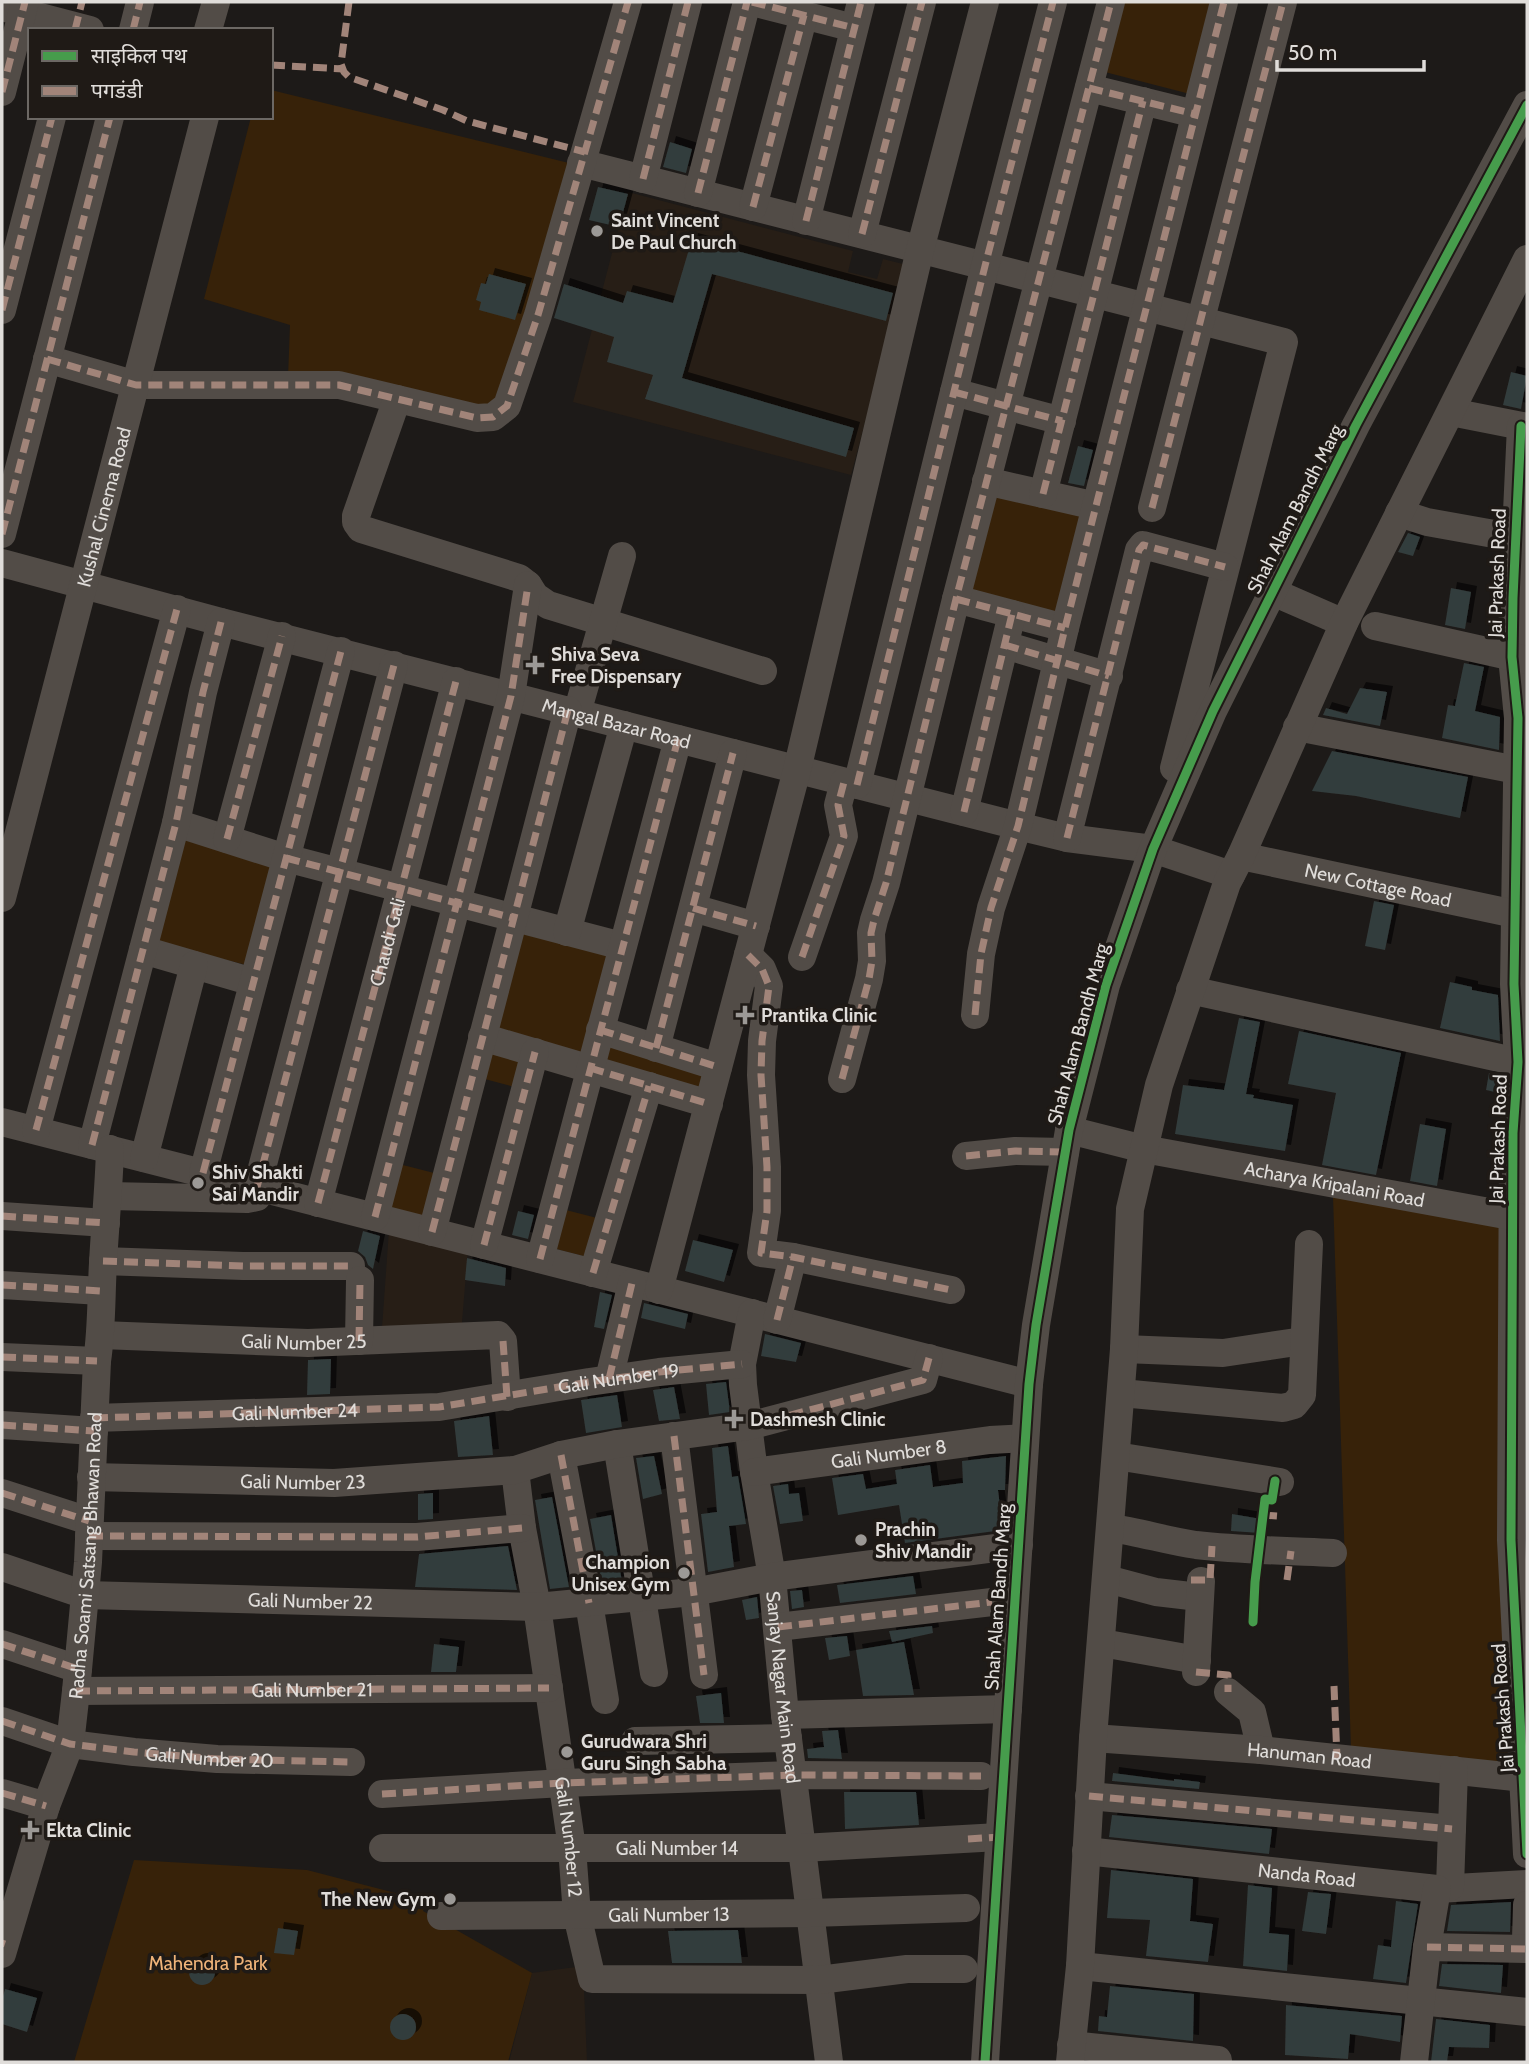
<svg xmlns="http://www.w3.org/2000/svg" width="1529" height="2064" viewBox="0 0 1529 2064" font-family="Cabin,'Noto Sans Devanagari',sans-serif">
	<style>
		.built { fill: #271e16 }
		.green { fill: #372209 }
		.building { fill: #333c3c; filter: url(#shadow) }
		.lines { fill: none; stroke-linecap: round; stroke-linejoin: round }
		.minor { stroke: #524c47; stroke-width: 28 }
		.quiet { stroke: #a18479; stroke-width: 7; stroke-dasharray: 14 7; stroke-linecap: butt }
		.cycleway-casing { stroke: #1f1a16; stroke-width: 13 }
		.cycleway { stroke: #469c4c; stroke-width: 9 }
		.poi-dot { fill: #9c9996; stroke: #1f1a16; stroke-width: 2.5 }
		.labels { text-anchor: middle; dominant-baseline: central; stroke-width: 7; stroke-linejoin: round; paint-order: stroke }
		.poi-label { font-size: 19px; font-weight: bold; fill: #e0ddda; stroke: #1f1a16; text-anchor: start }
		.street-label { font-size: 19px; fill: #e0ddda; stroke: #1f1a16 }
		.park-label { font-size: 19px; fill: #efb379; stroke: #1f1a16 }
	</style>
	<defs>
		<filter id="shadow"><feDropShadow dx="6" dy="-6" stdDeviation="0" flood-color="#0009"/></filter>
	</defs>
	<rect width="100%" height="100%" fill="#1d1a18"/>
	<path class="built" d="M628 192 853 251 848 272 877 279 883 259 907 265 851 475 573 402Z
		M389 1230 468 1250 461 1334 382 1328Z
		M583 1966 587 2062H509L532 1973Z"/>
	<path class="green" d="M1119 2H1214L1190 94 1101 71Z
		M271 90 577 165 492 417 288 378 290 325 204 299 251 117H271Z
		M997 488 1087 510 1060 613 970 590Z
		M184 840 273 863 247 965 157 943Z
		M520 931 610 954 583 1057 494 1034Z
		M605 1038 704 1070 698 1094 598 1064Z
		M490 1047 527 1057 518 1088 481 1078Z
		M395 1163 442 1175 429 1224 382 1212Z
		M1333 1196 1502 1227 1513 1763 1351 1749Z
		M562 1209 601 1219 591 1258 552 1248Z
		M134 1860 307 1870 426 1901 423 1911 532 1973 508 2062H74Z"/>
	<path class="building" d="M670 142 692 149 686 173 663 167Z
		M598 187 628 194 619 227 589 220Z
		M692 239 893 293 886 321 712 274 682 378 854 428 846 457 645 399 653 375 607 362 614 337 554 318 564 284 623 303 627 291 673 303Z
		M489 274 526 284 515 320 479 310 481 302 476 300 481 283 486 284Z
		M1511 372 1527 376 1521 409 1503 405Z
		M1078 446 1093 450 1084 486 1068 483Z
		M1408 533 1420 537 1413 556 1398 552Z
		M1451 588 1471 592 1465 629 1445 625Z
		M1464 663 1484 667 1475 711 1500 717 1499 750 1442 738 1448 705 1455 706Z
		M1360 688 1387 692 1380 726 1323 715 1326 708 1347 714Z
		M1332 751 1468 777 1460 818 1356 796 1312 791Z
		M1374 901 1394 905 1385 950 1365 946Z
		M1450 982 1472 987V990L1498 995 1500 1041 1440 1028Z
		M1239 1018 1260 1022 1246 1094 1254 1095 1253 1098 1293 1105 1285 1151 1175 1134 1183 1085 1224 1090Z
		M1299 1031 1401 1053 1376 1175 1322 1165 1336 1093 1288 1084Z
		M1489 1073 1500 1075 1499 1093 1486 1090Z
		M1420 1124 1446 1129 1437 1186 1410 1181Z
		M518 1211 534 1215 528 1239 512 1235Z
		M363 1231 380 1236 373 1269 368 1265 365 1257 358 1251Z
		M693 1240 733 1250 724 1282 685 1271Z
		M467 1258 506 1268 505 1286 465 1280Z
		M600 1292 612 1295 604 1329 594 1327Z
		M644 1303 688 1314 685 1329 641 1318Z
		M765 1334 801 1343 796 1362 761 1356Z
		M331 1359 330 1394 307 1395 308 1360Z
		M726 1382 730 1412 709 1415 706 1384Z
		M674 1387 680 1419 659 1421 653 1390Z
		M617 1395 622 1427 586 1433 581 1400Z
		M489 1416 493 1455 458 1457 454 1421Z
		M728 1446 732 1477 738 1476 746 1524 729 1526 734 1567 708 1572 701 1514 717 1512 712 1448Z
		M654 1456 662 1494 643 1499 636 1458Z
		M1006 1456 1005 1490H998L1003 1530 905 1543 899 1505 838 1515 832 1478 863 1474 866 1489 897 1484 895 1470 930 1465 933 1487 963 1483 962 1461Z
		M788 1484 789 1494 799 1493 803 1521 780 1524 773 1486Z
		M433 1493V1519L418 1520V1494Z
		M552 1497 569 1587 550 1589 535 1500Z
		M1232 1514 1261 1519 1260 1533 1231 1531Z
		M611 1515 622 1582 602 1584 590 1519Z
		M508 1546 517 1590 415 1587 419 1554Z
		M913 1576 916 1594 840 1603 837 1585Z
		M802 1590 804 1607 792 1609 790 1591Z
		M757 1597 759 1618 746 1620 742 1600Z
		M932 1626 933 1633 892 1642 889 1631Z
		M847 1636 850 1656 829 1660 825 1638Z
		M904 1642 914 1695 863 1696 856 1650Z
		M434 1644 459 1647 456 1672H431Z
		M721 1693 724 1723H700L696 1696Z
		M838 1730 842 1759 808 1758 807 1749 824 1747 822 1731Z
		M1113 1773 1174 1781V1779L1200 1782 1199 1789 1112 1781Z
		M844 1792H916L919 1825 845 1829Z
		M1112 1815 1272 1829 1269 1854 1109 1837Z
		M1111 1870 1193 1879 1190 1921 1213 1924 1208 1962 1146 1956 1150 1920 1107 1918Z
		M1248 1885 1272 1888 1269 1933 1289 1935 1287 1971 1243 1966Z
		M1308 1892 1331 1894 1326 1934 1302 1931Z
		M1396 1901 1418 1904 1406 1983 1373 1979 1378 1945 1391 1947Z
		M1511 1902 1510 1932 1447 1931 1451 1905Z
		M278 1928 298 1931 294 1955 274 1953Z
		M738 1930 742 1963H672L668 1931Z
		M189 1972a13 13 0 1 1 26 0a13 13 0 1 1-26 0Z
		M1442 1964 1503 1965 1501 1993 1439 1986Z
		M1110 1986 1194 1994 1193 2041 1098 2031 1099 2016 1107 2017Z
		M5 1989 37 1998 27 2032 2 2024V2000Z
		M1286 2005 1402 2016 1400 2042 1350 2034 1348 2059 1285 2055Z
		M390 2027a13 13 0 1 1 26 0a13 13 0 1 1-26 0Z
		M1436 2019 1490 2025 1489 2048 1449 2047 1447 2062H1431Z"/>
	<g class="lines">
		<g class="minor">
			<path d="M752 2 854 28"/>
			<path d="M2 7 90 30"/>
			<path d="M133 30 140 2"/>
			<path d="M208 30 216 2"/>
			<path d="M1089 88 1195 114"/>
			<path d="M2 92 25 2"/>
			<path d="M581 163 1284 342 1174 768"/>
			<path d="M643 179 688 2"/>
			<path d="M698 193 747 2"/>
			<path d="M753 207 804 15"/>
			<path d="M806 221 861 2"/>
			<path d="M862 234 922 2"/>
			<path d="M2 310 52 117"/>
			<path d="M47 359 136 385H339L477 418 493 417 507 406 538 315 628 2"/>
			<path d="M954 392 1062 421"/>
			<path d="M397 399 356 516V522L361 529 519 578 528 585 535 596 548 605 763 671"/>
			<path d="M1451 412 1527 427"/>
			<path d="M1521 426 1513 598 1512 657 1518 718 1514 984 1518 1062 1513 1133 1511 1540 1527 1854"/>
			<path d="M986 481 1096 506"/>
			<path d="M1043 494 1143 101"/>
			<path d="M1152 508 1283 2"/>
			<path d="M1399 513 1427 522 1527 540"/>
			<path d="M2 534 110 117"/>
			<path id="s1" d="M2 563 221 622 1018 826 1067 838 1153 849 1231 875"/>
			<path d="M1273 592 1344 623"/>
			<path d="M956 599 1065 628"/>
			<path d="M1375 626 1527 660"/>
			<path d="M1005 645 1109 676"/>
			<path d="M577 713 622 556"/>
			<path d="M1297 727 1527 772"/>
			<path d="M857 785 985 266 1053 2"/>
			<path d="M964 812 1012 614"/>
			<path d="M176 823 286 858 622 946"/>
			<path d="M1067 838 1139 550 1143 545 1225 567"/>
			<path d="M227 839 282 636"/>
			<path id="s2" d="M1241 856 1515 914"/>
			<path id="s3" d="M2 898 205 117"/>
			<path d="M693 908 756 926"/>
			<path d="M567 932 624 725"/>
			<path d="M143 950 253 982"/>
			<path d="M748 955 762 969 769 986 762 1041 761 1075 767 1167V1211L761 1253 793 1257 951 1290"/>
			<path d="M802 957 844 836 838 805 844 782"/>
			<path d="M1190 990 1518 1062"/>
			<path d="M975 1015 981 954 991 908 1018 826 1065 628 1224 2"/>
			<path d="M600 1030 718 1067"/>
			<path d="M482 1037 709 1104"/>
			<path d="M656 1048 733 753"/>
			<path d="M842 1079 869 979 872 961 871 933 874 920 886 883 956 599 1111 2"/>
			<path d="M2 1122 1029 1384"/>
			<path d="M36 1130 177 609"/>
			<path id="s4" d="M1069 1130 1144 1149 1527 1219"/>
			<path d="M92 1145 176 823 203 692 221 622"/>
			<path d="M966 1156 1015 1151 1065 1152"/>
			<path d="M144 1158 194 965"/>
			<path d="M203 1173 341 651"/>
			<path d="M257 1187 394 665"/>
			<path d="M109 1196 247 1199 257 1197"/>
			<path d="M318 1203 456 681"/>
			<path d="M2 1216 106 1223"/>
			<path d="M375 1217 511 696 528 585"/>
			<path d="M432 1232 568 710"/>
			<path d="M484 1245 535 1052"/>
			<path d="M540 1259 678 739"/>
			<path d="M103 1261 243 1266H351"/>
			<path d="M593 1273 649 1086"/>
			<path d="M2 1285 101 1291"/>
			<path d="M659 1290 797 770 920 250 985 2"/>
			<path id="s5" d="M752 1313 742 1364 743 1385 754 1472 772 1577 785 1715 829 2062"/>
			<path d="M777 1320 793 1257"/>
			<path id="s6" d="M101 1335 308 1343 498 1335 503 1341 507 1397"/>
			<path d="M359 1341 360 1280"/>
			<path d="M1124 1349 1223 1353 1303 1341"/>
			<path d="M2 1357 97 1361"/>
			<path d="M609 1379 632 1283"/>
			<path d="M1121 1393 1283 1408 1294 1405 1302 1395 1309 1244"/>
			<path id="s7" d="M94 1418 439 1407 589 1382 659 1372 742 1364"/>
			<path d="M2 1425 94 1431"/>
			<path d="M674 1436 704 1675"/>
			<path d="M617 1444 654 1673"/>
			<path d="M561 1455 589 1603 605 1700"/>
			<path d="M1116 1456 1280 1482"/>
			<path id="s8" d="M515 1470 522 1528 537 1607 572 1848 577 1915 592 1979 819 1980 907 1969H964"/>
			<path id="s9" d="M754 1472 990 1440 1025 1438"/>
			<path id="s10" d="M91 1477 334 1483 515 1470 561 1455 617 1444 749 1426 923 1380 929 1358"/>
			<path d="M2 1493 89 1521"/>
			<path d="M1110 1528C1140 1532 1167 1541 1196 1545 1241 1550 1288 1551 1333 1553"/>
			<path d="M89 1536 417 1537 522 1528"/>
			<path id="s11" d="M2 1567 85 1595 537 1607 693 1592 772 1577 1019 1545"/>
			<path d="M1107 1579 1156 1592 1199 1597"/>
			<path d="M778 1627 992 1602"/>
			<path d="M1102 1643 1197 1660"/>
			<path d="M2 1644 78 1669"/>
			<path d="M1196 1672 1201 1581"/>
			<path id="s12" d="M76 1691 549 1688"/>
			<path d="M1228 1692 1252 1712 1261 1750"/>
			<path d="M785 1715 1008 1709"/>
			<path id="s13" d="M2 1721 70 1744 134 1752 217 1759 351 1762"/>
			<path id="s14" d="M1093 1738 1261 1750 1524 1778"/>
			<path d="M635 1741 788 1738"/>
			<path d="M2 1793 46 1806"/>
			<path d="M382 1794 563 1783 793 1775 981 1776"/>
			<path d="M1089 1796 1452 1829"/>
			<path id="s15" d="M383 1848H802L999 1837"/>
			<path id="s16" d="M1086 1851 1437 1889 1527 1884"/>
			<path d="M1450 1887 1454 1770"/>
			<path d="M1527 1905 1526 1939 1527 1948"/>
			<path id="s17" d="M441 1916 811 1913 966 1908"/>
			<path d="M1427 1947 1527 1949"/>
			<path id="s18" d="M2 1954 46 1806 70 1744 76 1691 88 1562 97 1361C102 1329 101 1296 103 1263 105 1225 109 1187 110 1149"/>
			<path d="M1080 1966 1527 2012"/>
			<path d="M1071 2045 1218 2060"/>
			<path d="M985 2062 1029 1384 1036 1325 1069 1130 1106 985 1153 849 1213 711 1356 425 1527 105"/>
			<path d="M1070 2062 1080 1966 1093 1738 1124 1349 1130 1209 1159 1085 1227 883 1241 856 1344 623 1527 259"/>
			<path d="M1414 2062 1427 1947 1437 1889"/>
		</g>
		<g class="quiet">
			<path d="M349 2 341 64 344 72 349 77 443 110 467 121 585 152"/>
			<path d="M752 2 854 28"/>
			<path d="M75 30 82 2"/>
			<path d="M133 30 140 2"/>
			<path d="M271 65 343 69"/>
			<path d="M1089 88 1195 114"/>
			<path d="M2 92 25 2"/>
			<path d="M643 179 688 2"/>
			<path d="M698 193 747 2"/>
			<path d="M753 207 804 15"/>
			<path d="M806 221 861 2"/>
			<path d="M862 234 922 2"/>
			<path d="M2 310 52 117"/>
			<path d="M47 359 136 385H339L477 418 493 417 507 406 538 315 628 2"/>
			<path d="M954 392 1062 421"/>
			<path d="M1043 494 1143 101"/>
			<path d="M1152 508 1283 2"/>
			<path d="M2 534 110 117"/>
			<path d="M956 599 1065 628"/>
			<path d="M1005 645 1109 676"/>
			<path d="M857 785 985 266 1053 2"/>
			<path d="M964 812 1012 614"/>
			<path d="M1067 838 1139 550 1143 545 1225 567"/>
			<path d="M227 839 282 636"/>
			<path d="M286 858 513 918"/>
			<path d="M693 908 756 926"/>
			<path d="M748 955 762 969 769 986 762 1041 761 1075 767 1167V1211L761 1253 793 1257 951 1290"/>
			<path d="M802 957 844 836 838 805 844 782"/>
			<path d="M975 1015 981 954 991 908 1018 826 1065 628 1224 2"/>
			<path d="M600 1030 718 1067"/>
			<path d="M656 1048 733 753"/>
			<path d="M590 1068 709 1104"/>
			<path d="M842 1079 869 979 872 961 871 933 874 920 886 883 956 599 1111 2"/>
			<path d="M36 1130 177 609"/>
			<path d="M92 1145 176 823 203 692 221 622"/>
			<path d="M966 1156 1015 1151 1065 1152"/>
			<path d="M203 1173 341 651"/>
			<path d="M257 1187 394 665"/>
			<path id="s19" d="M318 1203 456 681"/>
			<path d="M2 1216 106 1223"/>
			<path d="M375 1217 511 696 528 585"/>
			<path d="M432 1232 568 710"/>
			<path d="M484 1245 535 1052"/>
			<path d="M540 1259 678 739"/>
			<path d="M103 1261 243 1266H351"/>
			<path d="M593 1273 649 1086"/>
			<path d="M2 1285 101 1291"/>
			<path d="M777 1320 793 1257"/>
			<path d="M359 1341 360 1280"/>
			<path d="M503 1341 507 1397"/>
			<path d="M2 1357 97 1361"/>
			<path d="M609 1379 632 1283"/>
			<path d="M94 1418 439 1407 589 1382 659 1372 742 1364"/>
			<path d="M2 1425 94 1431"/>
			<path d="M749 1426 923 1380 929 1358"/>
			<path d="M674 1436 704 1675"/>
			<path d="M561 1455 589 1603"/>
			<path d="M2 1493 89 1521"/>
			<path d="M1263 1515 1277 1516"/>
			<path d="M89 1536 417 1537 522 1528"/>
			<path d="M1191 1580H1210L1212 1546"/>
			<path d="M1287 1580 1291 1551"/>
			<path d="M778 1627 992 1602"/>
			<path d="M2 1644 78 1669"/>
			<path d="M1196 1672 1228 1675V1692"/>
			<path d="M1334 1686 1337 1758"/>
			<path d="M76 1691 549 1688"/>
			<path d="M2 1721 70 1744 134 1752 217 1759 351 1762"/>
			<path d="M2 1793 46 1806"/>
			<path d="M382 1794 563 1783 793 1775 981 1776"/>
			<path d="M1089 1796 1452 1829"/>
			<path d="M968 1839 999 1837"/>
			<path d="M1526 1939H1527"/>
			<path d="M2 1943 5 1944"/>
			<path d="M1427 1947 1527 1949"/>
		</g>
		<g class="cycleway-casing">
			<path id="cycleway" d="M1521 426 1513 598 1512 657 1518 718 1514 984 1518 1062 1513 1133 1511 1540 1527 1854
				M1253 1622 1255 1582 1265 1499 1272 1500 1275 1481
				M985 2062 1029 1384 1036 1325 1069 1130 1106 985 1153 849 1213 711 1356 425 1527 105"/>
		</g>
		<use href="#cycleway" class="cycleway"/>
	</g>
	<g class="poi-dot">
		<circle cx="597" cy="231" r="7"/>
		<path d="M531.5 654.5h7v7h7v7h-7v7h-7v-7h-7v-7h7z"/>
		<path d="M741.5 1004.5h7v7h7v7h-7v7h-7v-7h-7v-7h7z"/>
		<circle cx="198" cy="1183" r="7"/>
		<path d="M730.5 1408.5h7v7h7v7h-7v7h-7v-7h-7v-7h7z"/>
		<circle cx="861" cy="1540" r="7"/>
		<circle cx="684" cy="1573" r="7"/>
		<circle cx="567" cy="1752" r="7"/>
		<path d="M26.5 1819.5h7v7h7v7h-7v7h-7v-7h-7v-7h7z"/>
		<circle cx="450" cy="1899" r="7"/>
	</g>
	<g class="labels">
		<g class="poi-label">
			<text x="611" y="220">Saint Vincent<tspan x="611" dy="22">De Paul Church</tspan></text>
			<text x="551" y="654">Shiva Seva<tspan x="551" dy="22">Free Dispensary</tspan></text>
			<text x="761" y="1015">Prantika Clinic</text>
			<text x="212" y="1172">Shiv Shakti<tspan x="212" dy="22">Sai Mandir</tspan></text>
			<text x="750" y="1419">Dashmesh Clinic</text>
			<text x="875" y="1529">Prachin<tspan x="875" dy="22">Shiv Mandir</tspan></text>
			<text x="670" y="1562" text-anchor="end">Champion<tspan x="670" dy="22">Unisex Gym</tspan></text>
			<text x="581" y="1741">Gurudwara Shri<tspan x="581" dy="22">Guru Singh Sabha</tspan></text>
			<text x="46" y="1830">Ekta Clinic</text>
			<text x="436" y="1899" text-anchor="end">The New Gym</text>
		</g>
		<g class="street-label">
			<text stroke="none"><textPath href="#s3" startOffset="404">Kushal Cinema Road</textPath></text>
			<text transform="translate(1295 509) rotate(-63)">Shah Alam Bandh Marg</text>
			<text transform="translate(1497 573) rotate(-88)">Jai Prakash Road</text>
			<text stroke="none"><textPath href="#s1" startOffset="635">Mangal Bazar Road</textPath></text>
			<text stroke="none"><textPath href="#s2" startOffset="140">New Cottage Road</textPath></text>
			<text stroke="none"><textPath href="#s19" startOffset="270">Chaudi Gali</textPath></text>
			<text transform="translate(1078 1034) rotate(-75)">Shah Alam Bandh Marg</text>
			<text transform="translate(1498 1139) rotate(-88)">Jai Prakash Road</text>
			<text stroke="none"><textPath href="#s4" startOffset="271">Acharya Kripalani Road</textPath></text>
			<text stroke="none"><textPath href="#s6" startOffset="203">Gali Number 25</textPath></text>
			<text stroke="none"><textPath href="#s7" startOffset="527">Gali Number 19</textPath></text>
			<text stroke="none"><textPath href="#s7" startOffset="201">Gali Number 24</textPath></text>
			<text stroke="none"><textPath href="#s9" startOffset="136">Gali Number 8</textPath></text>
			<text stroke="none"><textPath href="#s10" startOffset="212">Gali Number 23</textPath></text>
			<text stroke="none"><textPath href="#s18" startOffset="410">Radha Soami Satsang Bhawan Road</textPath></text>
			<text transform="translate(998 1597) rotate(-86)">Shah Alam Bandh Marg</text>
			<text stroke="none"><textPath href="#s11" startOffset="313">Gali Number 22</textPath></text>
			<text stroke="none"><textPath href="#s5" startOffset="378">Sanjay Nagar Main Road</textPath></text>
			<text stroke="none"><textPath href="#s12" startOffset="236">Gali Number 21</textPath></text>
			<text transform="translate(1503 1708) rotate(-94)">Jai Prakash Road</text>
			<text stroke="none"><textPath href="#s13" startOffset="212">Gali Number 20</textPath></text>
			<text stroke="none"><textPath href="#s14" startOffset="217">Hanuman Road</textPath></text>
			<text stroke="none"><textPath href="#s8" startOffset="371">Gali Number 12</textPath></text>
			<text stroke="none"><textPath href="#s15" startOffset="294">Gali Number 14</textPath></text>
			<text stroke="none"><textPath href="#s16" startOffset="222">Nanda Road</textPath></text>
			<text stroke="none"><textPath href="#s17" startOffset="228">Gali Number 13</textPath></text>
		</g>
		<g class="park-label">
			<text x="208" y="1963">Mahendra Park</text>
		</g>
	</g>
	<rect width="1529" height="2064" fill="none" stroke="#e0ddda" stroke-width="7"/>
	<rect x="28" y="28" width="245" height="91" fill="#1f1a16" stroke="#6c6864" stroke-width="2"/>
	<rect x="42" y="51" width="35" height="10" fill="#469c4c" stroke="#6c6864" stroke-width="2"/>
	<text x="91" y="63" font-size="21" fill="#e0ddda">साइकिल पथ</text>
	<rect x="42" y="86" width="35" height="10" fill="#a18479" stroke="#6c6864" stroke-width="2"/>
	<text x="91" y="98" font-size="21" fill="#e0ddda">पगडंडी</text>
	<path d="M1277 60v10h147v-10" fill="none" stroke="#e0ddda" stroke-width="3.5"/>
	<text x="1288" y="60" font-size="21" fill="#e0ddda" stroke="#1f1a16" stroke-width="5" paint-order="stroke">50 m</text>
</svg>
